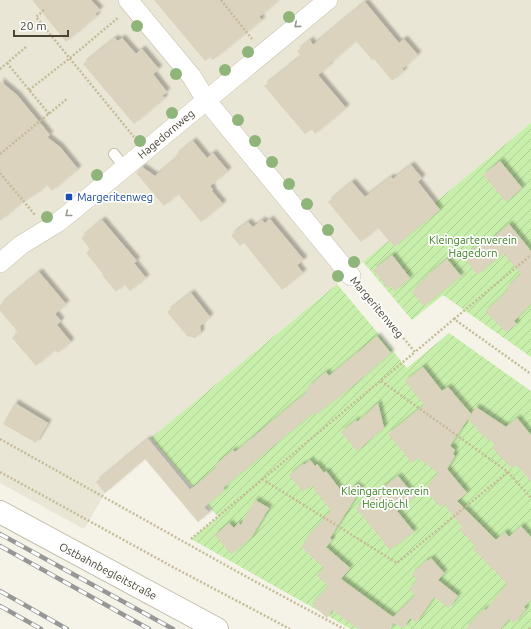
<svg xmlns="http://www.w3.org/2000/svg" width="531" height="629" viewBox="0 0 531 629" font-family="Ubuntu,sans-serif">
	<style>
		.residential { fill: #eae6d5 }
		.garden { fill: url(#garden-furrows) }
		.building { fill: #dbd3be; filter: url(#shadow) }
		.lines { fill: none; stroke-linecap: round; stroke-linejoin: round }
		.service-casing { stroke: #c5bfab; stroke-width: 12 }
		.minor-casing { stroke: #c5bfab; stroke-width: 20 }
		.tertiary-casing { stroke: #c5bfab; stroke-width: 24 }
		.path { stroke: #c5bb98; stroke-width: 2.5; stroke-dasharray: 2 2; stroke-linecap: butt }
		.service { stroke: #fff; stroke-width: 10 }
		.minor { stroke: #fff; stroke-width: 19 }
		.tertiary { stroke: #fff; stroke-width: 22 }
		.rail-casing { stroke: #979797; stroke-width: 4.5 }
		.rail { stroke: #fff; stroke-width: 3; stroke-dasharray: 9; stroke-linecap: butt }
		.tree { fill: #8fb57a }
		.oneway { stroke: #9b9890 }
		.transit-dot { fill: #1a4fb4; stroke: #fff; stroke-width: 1.5 }
		.labels { text-anchor: middle; dominant-baseline: central; stroke-width: 3.5; stroke-linejoin: round; paint-order: stroke }
		.street-label { font-size: 11px; fill: #494435; stroke: #fff }
		.transit-label { font-size: 11px; fill: #164399; stroke: #fff; text-anchor: start }
		.park-label { font-size: 11px; fill: #3b8221; stroke: #fff }
	</style>
	<defs>
		<pattern id="garden-furrows" width="10" height="10" patternUnits="userSpaceOnUse"><rect width="10" height="10" fill="#c8eeab"/><path d="M-1 1l2-2M0 10L10 0M9 11l2-2" fill="none" stroke="#adcd94"/></pattern>
		<filter id="shadow"><feDropShadow dx="3.5" dy="-3.5" stdDeviation="1" flood-color="#0004"/></filter>
	</defs>
	<rect width="100%" height="100%" fill="#f5f3e7"/>
	<path class="residential" d="M0 0H531V123L151 438 139 447 105 493 84 529 0 483Z"/>
	<path class="garden" d="M531 123V357L443 295 412 320 363 262Z
		M337 284 407 368 449 333 531 391V629H351L191 539 218 517 151 438Z"/>
	<path class="building" d="M32 0H91L100 10 95 14 97 16 66 42Z
		M154 0H279L259 17 262 20 213 60 210 57 205 61Z
		M365 2 399 43 404 39 418 55 402 69 404 71 392 81 374 59 372 60 356 41 329 64 330 65 318 75 346 108 315 134 312 129 305 134 264 86 301 56 297 51 310 40 313 45Z
		M115 38 118 41 122 38 136 54 142 49 159 69 153 74 167 92 162 96 165 98 134 124 83 64Z
		M0 81 17 95 50 135 47 137 60 147 78 169 52 191 47 185 34 196 33 195 26 201 25 200 0 221Z
		M193 141 207 158 213 153 228 171 210 186 213 190 212 191 223 204 201 222 178 194 164 206 136 173 142 167 155 176 177 158 175 156Z
		M500 161 522 188 506 202 483 175Z
		M411 165 422 178 418 182 440 210 394 247 378 228 361 242 328 202 352 182 365 197 391 177 393 179Z
		M270 219 304 260 297 265 303 273 282 290 244 243 240 246 231 235 248 222 253 227 262 220 265 223Z
		M102 220 137 261 134 263 146 278 130 291 124 284 116 292 102 275 103 274 86 253 90 249 81 238Z
		M509 224 531 251V304L514 321 517 324 506 332 485 312 509 289 507 287 521 274 503 253 477 275 464 258 482 243 484 246Z
		M392 255 410 278 395 291 391 286 388 288 373 270Z
		M447 259 461 276 424 306 412 292 430 273Z
		M39 272 66 304 55 314 61 321 57 325 71 342 58 353 55 350 36 366 12 338 18 332 0 311V305Z
		M191 293 210 317 200 326 201 333 195 338 187 336 167 312Z
		M377 336 391 353 348 390 315 415 313 413 223 488 225 490 204 507 209 513 198 522 145 459 105 493 96 482 148 439 190 490 217 467 215 465 233 450 235 452 307 392 306 391 309 388 308 387 326 372 329 376Z
		M423 367 442 391 448 387 471 414 450 446 455 450 453 454 455 456 447 469 467 493 457 501 496 540 505 532 509 537 521 526 531 537V600L524 607 526 609 514 623 509 619 500 629H465L484 609 486 610 507 584 473 549 476 547 459 529 462 527 444 504 440 507 425 490 438 473 418 458 412 463 388 434 424 405 405 381Z
		M15 403 48 423 36 443 3 424Z
		M378 403 384 428 357 451 341 432 356 420 357 422Z
		M476 407 506 427 517 418 531 435V481L516 465 512 468 499 456 492 447 495 444 482 435 468 419Z
		M310 460 315 466 317 464 324 473 326 471 345 496 355 485 361 489 330 538 332 540 326 547 350 568 341 579 393 617 415 595 409 589 417 580 412 574 427 560 428 561 431 558 444 573 438 580 458 596 449 608 434 597 416 623 410 618 404 628 393 623 390 629H358L332 610 327 618 312 604 328 586 317 576 324 568 301 547 306 541 305 540 331 511 311 485 303 492 289 475 303 464 304 465Z
		M398 476 415 497 397 511 414 532 390 550 356 508Z
		M255 500 269 508 251 538 231 554 215 535 229 523 234 528 238 523 241 525Z"/>
	<g class="lines">
		<g class="service-casing">
			<path id="service" d="M114 154 125 168"/>
		</g>
		<g class="minor-casing">
			<path id="minor" d="M128 0 192 77 206 100 351 276
				M0 263 21 245 57 223 77 207 328 0"/>
		</g>
		<g class="tertiary-casing">
			<path id="tertiary" d="M0 512 217 629"/>
		</g>
		<path class="path" d="M221 0 252 39
			M44 10 36 17 134 137
			M7 63 49 114
			M0 69 26 47
			M29 90 70 58 119 17
			M0 154 68 98
			M0 173 35 215
			M362 289 415 352 454 319 531 374
			M454 319 531 255
			M381 381 508 472 531 498
			M0 439 245 576 344 629
			M0 472 171 566 290 629
			M262 479 397 563 508 472
			M191 539 415 352
			M529 629 531 626"/>
		<use href="#service" class="service"/>
		<use href="#minor" class="minor"/>
		<use href="#tertiary" class="tertiary"/>
		<g class="rail-casing">
			<path id="rail" d="M0 534 173 629
				M0 546 149 629
				M0 591 67 629
				M0 606 41 629"/>
		</g>
		<use href="#rail" class="rail"/>
	</g>
	<g class="tree">
		<circle cx="289" cy="17" r="6"/>
		<circle cx="137" cy="26" r="6"/>
		<circle cx="248" cy="52" r="6"/>
		<circle cx="225" cy="70" r="6"/>
		<circle cx="176" cy="74" r="6"/>
		<circle cx="172" cy="113" r="6"/>
		<circle cx="238" cy="120" r="6"/>
		<circle cx="140" cy="141" r="6"/>
		<circle cx="255" cy="141" r="6"/>
		<circle cx="272" cy="162" r="6"/>
		<circle cx="97" cy="175" r="6"/>
		<circle cx="289" cy="184" r="6"/>
		<circle cx="307" cy="204" r="6"/>
		<circle cx="47" cy="217" r="6"/>
		<circle cx="328" cy="230" r="6"/>
		<circle cx="354" cy="262" r="6"/>
		<circle cx="338" cy="276" r="6"/>
	</g>
	<defs><path id="oneway-chevron" d="M-2-3.5L2.5 0L-2 3.5" fill="none" stroke-width="1.6" stroke-linecap="round" stroke-linejoin="round"/></defs>
	<g class="oneway">
		<use href="#oneway-chevron" transform="translate(297 25) rotate(140)"/>
		<use href="#oneway-chevron" transform="translate(68 214) rotate(141)"/>
	</g>
	<rect class="transit-dot" x="65" y="193" width="8" height="8" rx="2"/>
	<g class="labels">
		<g class="street-label">
			<text transform="translate(166 134) rotate(-40)">Hagedornweg</text>
			<text transform="translate(377 307) rotate(50)">Margeritenweg</text>
			<text transform="translate(108 571) rotate(28)">Ostbahnbegleitstraße</text>
		</g>
		<g class="transit-label">
			<text x="77" y="197">Margeritenweg</text>
		</g>
		<g class="park-label">
			<text x="473" y="240">Kleingartenverein<tspan x="473" dy="13">Hagedorn</tspan></text>
			<text x="385" y="491">Kleingartenverein<tspan x="385" dy="13">Heidjöchl</tspan></text>
		</g>
	</g>
	<path d="M14 30v6h54v-6" fill="none" stroke="#494435" stroke-width="2"/>
	<text x="20" y="30" font-size="12" fill="#494435" stroke="#ffffff" stroke-width="3" paint-order="stroke">20 m</text>
</svg>
